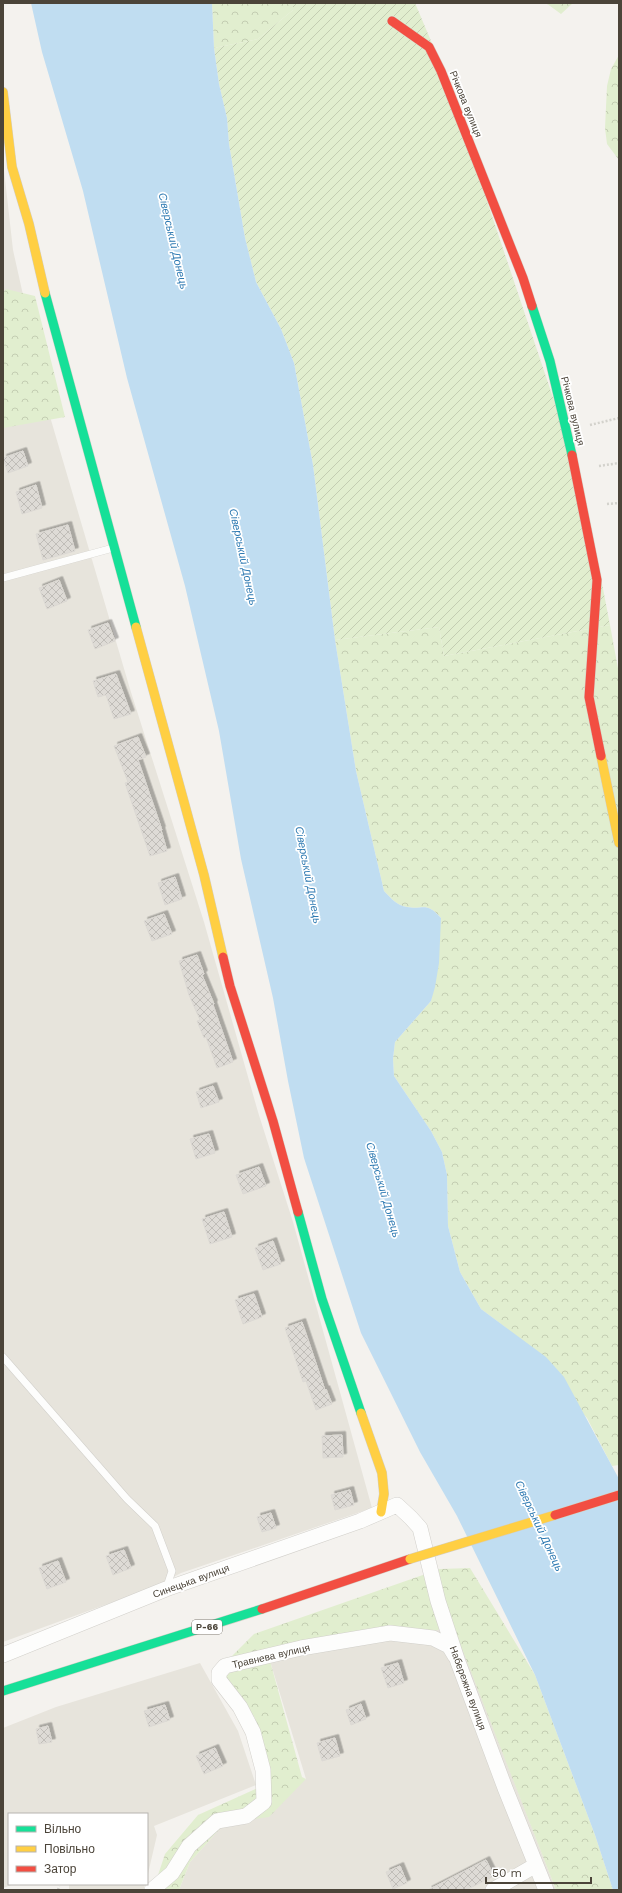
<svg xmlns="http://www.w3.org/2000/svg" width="622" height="1893" viewBox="0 0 622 1893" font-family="'Work Sans',sans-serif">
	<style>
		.residential { fill: #e7e4dc }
		.forest { fill: url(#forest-crowns) }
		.garden { fill: url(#garden-furrows) }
		.water { fill: #c0ddf1 }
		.building { fill: url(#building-cross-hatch); stroke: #dcd9d4; filter: url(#shadow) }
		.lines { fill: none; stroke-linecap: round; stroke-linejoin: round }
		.lane-casing { stroke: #d2d0cb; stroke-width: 8 }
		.street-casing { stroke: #d2d0cb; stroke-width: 16 }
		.fast-casing { stroke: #d3cfc5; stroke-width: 10 }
		.slow-casing { stroke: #d3cfc5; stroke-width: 10 }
		.jam-casing { stroke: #d3cfc5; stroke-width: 10 }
		.path { stroke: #d3d2cc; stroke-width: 2.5; stroke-dasharray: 2 2; stroke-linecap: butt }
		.lane { stroke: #fdfdfc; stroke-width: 7 }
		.street { stroke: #fdfdfc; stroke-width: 15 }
		.fast { stroke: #16e098; stroke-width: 9 }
		.slow { stroke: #ffcf43; stroke-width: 9 }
		.jam { stroke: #f24e42; stroke-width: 9 }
		.slow-bridge-casing { stroke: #d6cebb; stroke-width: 10; stroke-linecap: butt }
		.jam-bridge-casing { stroke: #d6cebb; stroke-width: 10; stroke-linecap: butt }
		.slow-bridge { stroke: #ffcf43; stroke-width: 9 }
		.jam-bridge { stroke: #f24e42; stroke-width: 9 }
		.labels { text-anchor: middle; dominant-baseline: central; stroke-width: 3.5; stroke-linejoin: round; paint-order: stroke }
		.shield { fill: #fff; stroke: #817c74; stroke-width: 1 }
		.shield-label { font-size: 9px; font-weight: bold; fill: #4b4439 }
		.street-label { font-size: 10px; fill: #4b4439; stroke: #fff }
		.water-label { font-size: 11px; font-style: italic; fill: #2e7ab2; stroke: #fff }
	</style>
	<defs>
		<pattern id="forest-crowns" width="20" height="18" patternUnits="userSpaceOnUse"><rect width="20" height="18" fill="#e1eecf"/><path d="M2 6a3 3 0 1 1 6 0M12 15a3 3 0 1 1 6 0" fill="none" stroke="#c3cdb2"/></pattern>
		<pattern id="garden-furrows" width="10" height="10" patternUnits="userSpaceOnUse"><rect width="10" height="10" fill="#e1eecf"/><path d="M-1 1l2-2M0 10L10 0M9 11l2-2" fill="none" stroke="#c3cdb2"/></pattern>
		<pattern id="building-cross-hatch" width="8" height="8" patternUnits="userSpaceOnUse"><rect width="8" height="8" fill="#dedbd6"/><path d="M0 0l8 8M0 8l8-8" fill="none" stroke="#c0bdb8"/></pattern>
		<filter id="shadow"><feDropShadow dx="3.5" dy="-3.5" stdDeviation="0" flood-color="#0004"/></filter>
	</defs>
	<rect width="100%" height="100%" fill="#f4f2ee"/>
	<path class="residential" d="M3 161 13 250 51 420 130 689 204 922 258 1112 293 1222 372 1508 181 1573 154 1587 3 1642Z
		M453 1623 556 1890H179L190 1862 225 1823 306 1779 270 1661Z
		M200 1663 238 1731 256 1785 154 1826 157 1835 147 1878V1814H9V1884H14L3 1888V1728L56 1707Z
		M69 1884H145L144 1889 142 1890H69Z"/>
	<path class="forest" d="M212 3H293V10L258 39 214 48Z
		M546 3H573L561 14Z
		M619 55V160L607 144 605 128 607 86 611 69Z
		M6 289 35 296 65 417 3 428V293Z
		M610 625 619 674V1465L612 1466 587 1418 505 1327 481 1309 460 1272 448 1226 447 1175 442 1152 431 1131 394 1076 393 1059 395 1042 431 1001 441 918C426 901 424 910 407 907 397 906 391 898 384 891L356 771 335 640 439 627 444 656Z
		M470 1568 535 1675 595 1835 613 1890H556L452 1623 429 1634 270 1661 302 1777 306 1779 269 1817 225 1823 190 1862 179 1890H153L165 1854 198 1815 269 1783 255 1718 219 1669 254 1634 440 1569Z"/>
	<path class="garden" d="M293 3H415L442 67 584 490 610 625 444 656 439 627 335 640 313 465 294 363 281 329 256 282 245 238 229 144 227 118 219 84 214 48 258 39 293 10Z"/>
	<path class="water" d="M31 3H212L214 48 219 84 227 118 229 144 245 238 256 282 281 329 294 363 313 465 335 640 356 771 384 891C391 898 397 906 407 907 424 910 426 901 441 918L439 963 435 987 431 1001 395 1042 393 1059 394 1076 431 1131 442 1152 447 1175 448 1226 460 1272 481 1309 546 1357 564 1377 619 1479V1890H613L595 1835 535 1675 457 1516 420 1452 361 1333 304 1158 288 1081 273 998 241 859 219 731 185 586 127 378 83 191 42 52Z"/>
	<path class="building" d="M23 451 28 466 8 473 3 458Z
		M36 485 42 508 22 514 16 492Z
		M68 525 75 551 43 560 36 534Z
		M59 580 67 601 47 609 39 588Z
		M108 623 115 641 95 649 88 630Z
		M116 674 131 714 114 719 106 695 98 697 93 681Z
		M138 737 146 757 138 760 162 830H161L167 851 150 856 125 783 128 782 114 746Z
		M175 877 182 899 165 905 158 883Z
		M164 914 172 934 152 941 144 921Z
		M197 955 204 974 202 975 214 1004 213 1005 233 1062 217 1068 206 1037 204 1038 197 1021 200 1020 189 995 179 961Z
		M213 1086 219 1102 201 1108 196 1092Z
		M209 1134 215 1153 196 1159 190 1139Z
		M259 1167 266 1186 243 1194 236 1175Z
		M224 1212 232 1237 210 1244 202 1219Z
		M273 1241 281 1264 263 1270 255 1248Z
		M254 1294 262 1317 243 1324 235 1300Z
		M302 1322 325 1390 326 1389 332 1404 316 1410 306 1381 303 1382 285 1328Z
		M342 1435 343 1457 323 1458 322 1436Z
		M350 1490 354 1505 335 1510 331 1495Z
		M271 1513 276 1528 262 1532 257 1517Z
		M124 1550 131 1568 113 1575 106 1556Z
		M58 1561 66 1582 47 1589 39 1568Z
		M398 1663 404 1683 388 1688 381 1668Z
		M361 1704 366 1719 351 1725 346 1710Z
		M165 1705 170 1720 149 1727 144 1711Z
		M48 1726 52 1742 39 1744 36 1729Z
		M335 1738 340 1756 322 1761 317 1743Z
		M215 1748 223 1766 204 1774 196 1756Z
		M486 1860 494 1876 466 1890H428Z
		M400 1866 407 1883 393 1889 386 1872Z"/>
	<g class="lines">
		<g class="lane-casing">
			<path id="lane" d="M3 578 113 548
				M3 1357 127 1499 155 1526 172 1571 166 1589"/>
		</g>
		<g class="street-casing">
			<path id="street" d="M3 1655 166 1589 360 1521 397 1505 411 1518 420 1528 438 1601 458 1662 505 1788 546 1890
				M152 1890 172 1873 189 1846 217 1821 246 1816 264 1802 263 1770 253 1732 240 1707 219 1680V1673L225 1666 301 1648 390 1633 433 1638 449 1646 455 1656
				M493 1890 536 1865"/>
		</g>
		<g class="fast-casing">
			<path id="fast" d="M45 293 136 627
				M532 306 550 361 572 455
				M298 1212 322 1299 361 1413
				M3 1691 262 1609"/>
		</g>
		<g class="slow-casing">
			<path id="slow" d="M3 92 12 167 29 224 45 293
				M136 627 204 875 223 957
				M601 756 619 843
				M361 1413 382 1473 384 1494 381 1512"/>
		</g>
		<g class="jam-casing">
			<path id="jam" d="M392 21 429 47 441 71 523 278 532 306
				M572 455 597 580 589 697 601 756
				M223 957 230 986 273 1121 298 1212
				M262 1609 410 1559"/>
		</g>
		<path class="path" d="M590 425 619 418
			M599 466 619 463
			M607 504 619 503
			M58 1890 59 1886"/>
		<use href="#lane" class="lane"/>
		<use href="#street" class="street"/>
		<use href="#fast" class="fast"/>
		<use href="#slow" class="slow"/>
		<use href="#jam" class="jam"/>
		<g class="slow-bridge-casing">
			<path id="slow-bridge" d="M410 1559 555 1515"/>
		</g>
		<g class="jam-bridge-casing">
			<path id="jam-bridge" d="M555 1515 619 1495"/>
		</g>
		<use href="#slow-bridge" class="slow-bridge"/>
		<use href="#jam-bridge" class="jam-bridge"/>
	</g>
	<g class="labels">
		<rect class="shield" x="192" y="1620" width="30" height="14" rx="3"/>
		<g class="shield-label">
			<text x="207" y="1627">Р-66</text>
		</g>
		<g class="street-label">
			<text transform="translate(466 104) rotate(68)">Річкова вулиця</text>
			<text transform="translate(573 411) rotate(76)">Річкова вулиця</text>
			<text transform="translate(191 1581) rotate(-20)">Синецька вулиця</text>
			<text transform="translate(271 1656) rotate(-13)">Травнева вулиця</text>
			<text transform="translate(468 1688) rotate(70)">Набережна вулиця</text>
		</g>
		<g class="water-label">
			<text transform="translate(173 241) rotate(77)">Сіверський Донець</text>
			<text transform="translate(243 557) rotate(78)">Сіверський Донець</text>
			<text transform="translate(308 875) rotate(79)">Сіверський Донець</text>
			<text transform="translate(383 1190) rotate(74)">Сіверський Донець</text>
			<text transform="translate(539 1526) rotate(65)">Сіверський Донець</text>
		</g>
	</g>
	<rect width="622" height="1893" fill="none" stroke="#4b4439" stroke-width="8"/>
	<rect x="8" y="1813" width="140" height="72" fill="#ffffff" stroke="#b7b4b0"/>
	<rect x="16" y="1826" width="20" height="6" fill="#16e098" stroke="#b7b4b0"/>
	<text x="44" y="1833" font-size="12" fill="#4b4439">Вільно</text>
	<rect x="16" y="1846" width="20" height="6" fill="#ffcf43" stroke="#b7b4b0"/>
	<text x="44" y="1853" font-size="12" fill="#4b4439">Повільно</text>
	<rect x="16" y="1866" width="20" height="6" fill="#f24e42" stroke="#b7b4b0"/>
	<text x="44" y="1873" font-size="12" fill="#4b4439">Затор</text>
	<path d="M486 1877v6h105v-6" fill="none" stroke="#4b4439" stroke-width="2"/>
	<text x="492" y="1877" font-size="12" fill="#4b4439" stroke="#ffffff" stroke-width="3" paint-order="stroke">50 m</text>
</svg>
